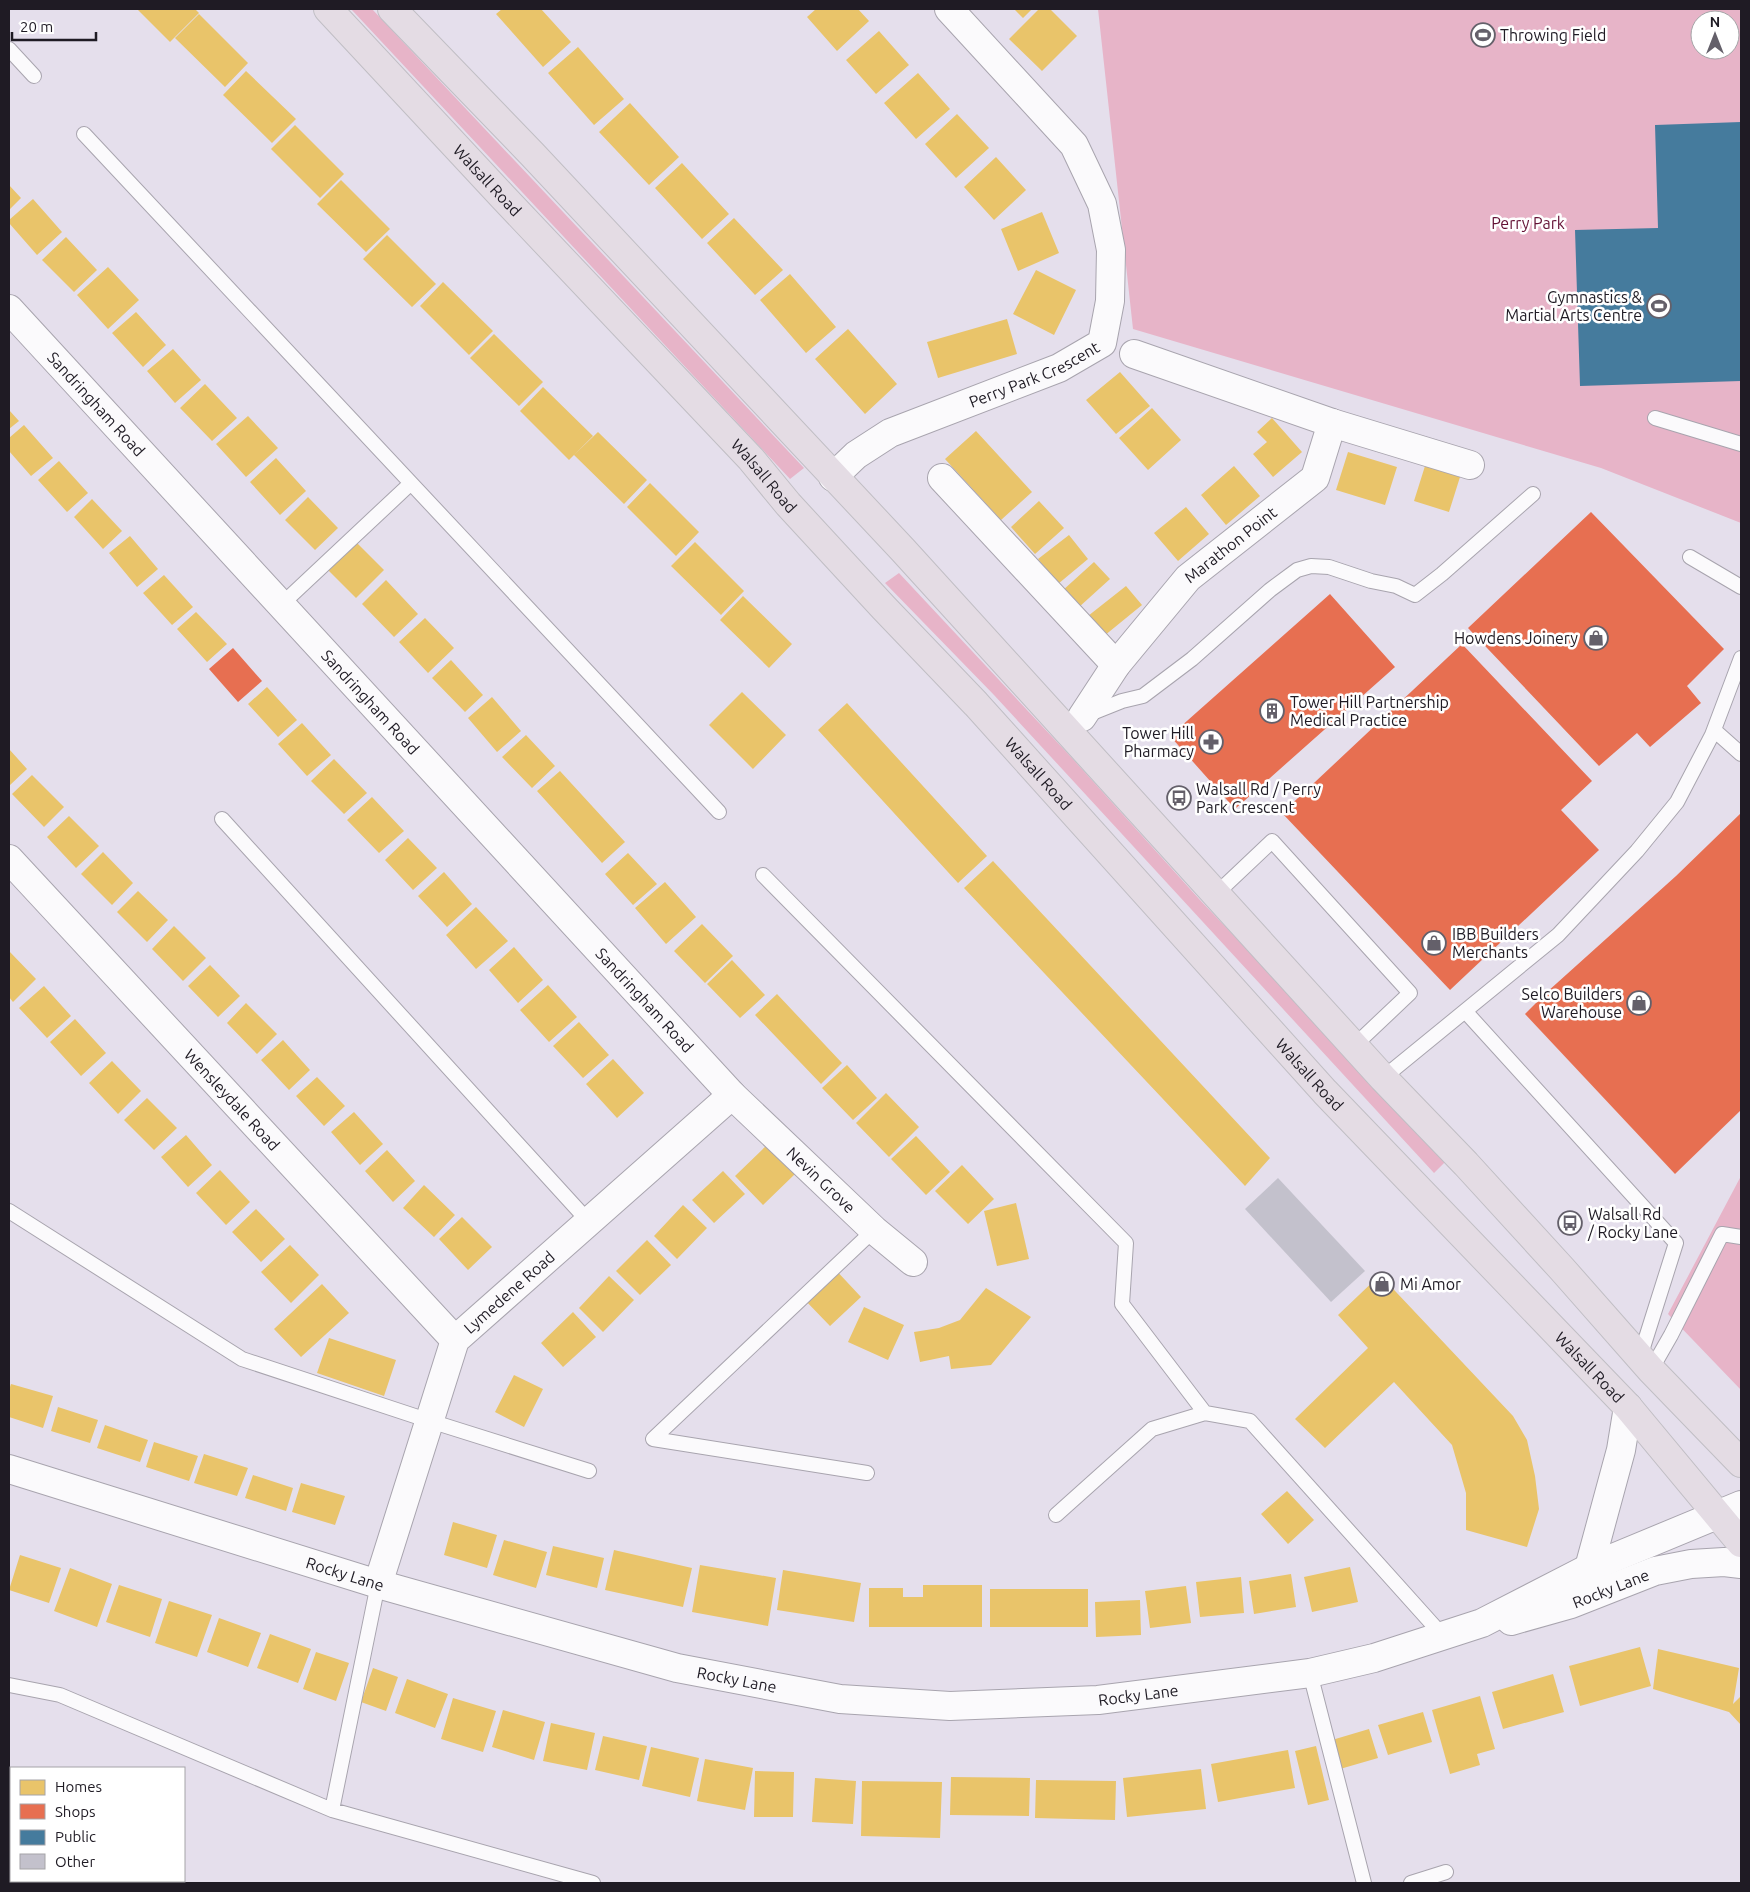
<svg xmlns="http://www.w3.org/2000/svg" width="1750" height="1892" viewBox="0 0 1750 1892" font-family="Ubuntu,sans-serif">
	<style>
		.green { fill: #e7b4c8; fill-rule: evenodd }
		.homes { fill: #e9c46a }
		.shops { fill: #e76f51 }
		.public { fill: #457b9d }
		.building { fill: #c3c1cc }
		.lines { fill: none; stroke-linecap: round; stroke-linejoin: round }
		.service-casing { stroke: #a8a4ae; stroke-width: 16 }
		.minor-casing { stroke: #a8a4ae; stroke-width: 30 }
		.trunk-casing { stroke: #c0bec4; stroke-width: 30 }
		.service { stroke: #fbfafc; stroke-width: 14 }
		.minor { stroke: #fbfafc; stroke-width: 28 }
		.trunk { stroke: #e4dce4; stroke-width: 28 }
		.labels { text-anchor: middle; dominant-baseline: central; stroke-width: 5; stroke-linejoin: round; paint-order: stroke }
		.poi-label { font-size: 16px; fill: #1f1b24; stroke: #fff; text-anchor: start }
		.street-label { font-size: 16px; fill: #1f1b24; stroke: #fff }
		.park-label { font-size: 16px; fill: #631034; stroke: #fff }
	</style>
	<rect width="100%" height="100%" fill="#e5dfec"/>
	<path class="green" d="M351 9H372L804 468 790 479Z
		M1098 9H1741V523L1601 468 1133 329ZM1700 20H1730V50H1700Z
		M899 573 1071 757 1200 900 1339 1046 1445 1162 1434 1173 994 695 885 583Z
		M1741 1176V1390L1668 1314Z"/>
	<path class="homes" d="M137 9H195L199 13 170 42Z
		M502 9H541L571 42 543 67 496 14Z
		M816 9H858L869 21 837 51 807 17Z
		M1014 9H1032L1023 18Z
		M1039 9H1050L1077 36 1042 71 1009 39Z
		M199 14 248 63 225 87 175 38Z
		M879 31 909 65 876 94 846 60Z
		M578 47 624 99 594 125 548 73Z
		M246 71 296 119 272 143 223 95Z
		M918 73 950 109 916 139 884 103Z
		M630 103 679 157 649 185 599 132Z
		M957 114 989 148 956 178 925 144Z
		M295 125 344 174 320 198 271 149Z
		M996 157 1026 190 994 220 964 187Z
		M682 163 729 214 702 239 655 188Z
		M341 180 390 229 366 252 317 204Z
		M9 185 21 198 9 210Z
		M33 199 62 232 37 255 9 223V220Z
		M1042 212 1059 253 1018 271 1001 229Z
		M734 218 783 270 755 295 707 243Z
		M387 235 436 284 412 307 363 259Z
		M66 237 97 270 74 292 42 260Z
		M108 267 139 300 108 329 77 295Z
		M1036 270 1076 290 1054 335 1013 314Z
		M790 274 836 327 806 353 760 300Z
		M443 282 493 331 469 355 420 306Z
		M136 312 166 345 143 367 112 333Z
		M1007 319 1017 354 938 378 927 342Z
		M848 329 897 384 865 414 815 359Z
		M494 334 543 382 519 406 470 358Z
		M173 349 201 380 175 403 147 371Z
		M1120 372 1150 406 1116 434 1086 400Z
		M205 384 237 418 212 441 180 408Z
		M543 387 593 436 569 460 520 411Z
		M1152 408 1181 440 1148 470 1119 438Z
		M9 410 19 421 9 429Z
		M248 416 278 448 246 477 216 444Z
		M1272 418 1302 452 1273 477 1253 454 1267 442 1257 432Z
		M24 425 53 458 31 476 9 451V438Z
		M976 431 1032 492 1001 520 945 459Z
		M598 432 647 480 624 504 574 455Z
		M1348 452 1397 467 1385 505 1336 490Z
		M276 458 306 491 280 515 250 482Z
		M59 461 88 493 67 512 38 480Z
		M1234 466 1260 496 1226 525 1201 495Z
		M1425 466 1460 477 1449 512 1414 501Z
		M650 483 699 532 676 556 627 507Z
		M308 497 338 528 315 550 285 520Z
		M92 499 122 531 103 549 74 517Z
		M1039 501 1064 528 1035 554 1011 527Z
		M1186 507 1209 534 1178 561 1154 533Z
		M1069 535 1088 559 1058 584 1038 559Z
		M130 536 158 569 137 587 109 553Z
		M356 542 384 570 356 598 328 570Z
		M695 542 744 591 721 615 671 566Z
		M1094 562 1110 579 1078 608 1062 591Z
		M164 575 193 607 172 625 143 593Z
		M386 580 418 614 394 637 362 604Z
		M1126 586 1142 605 1104 636 1088 616Z
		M743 596 792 644 769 668 720 620Z
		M196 612 227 644 207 662 177 629Z
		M425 618 454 648 428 673 399 642Z
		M451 660 483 695 465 712 432 678Z
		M267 687 297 720 278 737 248 704Z
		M742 692 786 735 753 769 709 725Z
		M492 697 521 731 497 752 468 718Z
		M847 703 987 856 958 883 818 730Z
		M302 723 331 755 307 776 278 744Z
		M526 735 555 766 532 788 502 757Z
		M9 749 27 769 9 786Z
		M334 759 367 793 344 814 311 781Z
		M560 771 625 842 602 863 537 791Z
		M32 775 64 807 44 827 12 794Z
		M372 797 404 831 379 853 347 820Z
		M69 816 99 846 76 868 47 837Z
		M408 838 437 868 413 890 385 860Z
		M103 852 133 883 112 905 81 874Z
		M628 853 657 884 633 905 605 874Z
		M993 861 1270 1158 1245 1186 964 888Z
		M444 872 472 904 447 927 418 896Z
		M665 882 696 917 666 944 635 908Z
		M138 891 168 920 147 942 117 912Z
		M476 907 508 941 476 969 446 935Z
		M702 924 733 956 705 983 674 951Z
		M174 926 206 958 183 981 152 949Z
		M514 947 543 980 518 1003 489 970Z
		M9 951 36 979 13 1002 9 997Z
		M732 960 765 995 740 1018 707 984Z
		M210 965 240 996 218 1017 188 986Z
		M548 985 577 1017 549 1042 520 1010Z
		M44 986 71 1016 47 1038 19 1008Z
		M777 994 842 1063 821 1084 755 1015Z
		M246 1003 277 1034 257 1054 227 1023Z
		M75 1019 106 1053 81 1076 50 1042Z
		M579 1022 609 1055 583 1078 553 1046Z
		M283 1040 310 1070 289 1090 261 1060Z
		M613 1059 644 1093 617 1118 586 1084Z
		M112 1061 141 1091 118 1114 89 1083Z
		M847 1065 877 1098 853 1120 822 1088Z
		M317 1077 345 1106 324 1126 296 1096Z
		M886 1093 919 1127 889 1157 856 1123Z
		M147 1098 177 1128 154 1150 124 1120Z
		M354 1112 383 1144 360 1165 331 1132Z
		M186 1135 212 1165 188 1187 161 1157Z
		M916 1136 950 1172 926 1195 891 1159Z
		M767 1145 795 1174 763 1205 735 1176Z
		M387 1150 415 1181 393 1202 365 1171Z
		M962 1165 994 1199 968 1224 935 1191Z
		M220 1170 250 1202 226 1225 196 1193Z
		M723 1171 745 1194 714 1223 692 1200Z
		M424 1185 455 1215 434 1237 403 1208Z
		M1016 1203 1029 1259 997 1266 984 1211Z
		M683 1205 707 1228 677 1259 654 1236Z
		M256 1209 285 1239 261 1262 232 1232Z
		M462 1217 492 1247 468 1270 439 1239Z
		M647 1240 671 1265 640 1295 616 1271Z
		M290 1245 319 1275 291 1303 261 1272Z
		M833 1267 861 1297 830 1326 802 1297Z
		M1380 1275 1513 1416 1527 1440 1535 1476 1539 1509 1527 1547 1466 1530V1493L1452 1445 1394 1382 1325 1448 1295 1419 1368 1348 1338 1315Z
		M609 1276 634 1300 603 1332 579 1308Z
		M322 1284 349 1313 301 1357 274 1329Z
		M986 1288 1031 1317 991 1365 951 1369 949 1356 920 1362 914 1332 939 1328 960 1320Z
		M864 1307 904 1325 888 1360 848 1342Z
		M573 1312 596 1337 563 1367 541 1343Z
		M329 1338 396 1360 384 1396 317 1373Z
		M514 1375 543 1389 524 1427 495 1412Z
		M11 1384 53 1396 43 1428 9 1417V1390Z
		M58 1407 98 1420 90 1443 51 1431Z
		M105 1425 148 1440 140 1462 97 1448Z
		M154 1442 198 1456 189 1481 146 1467Z
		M204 1454 248 1468 237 1496 194 1483Z
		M253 1475 293 1488 286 1511 245 1498Z
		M301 1483 345 1496 335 1525 292 1512Z
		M1287 1491 1314 1520 1288 1544 1261 1514Z
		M453 1522 497 1535 487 1568 444 1555Z
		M504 1540 547 1552 536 1588 493 1575Z
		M553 1546 604 1558 597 1588 546 1575Z
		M614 1550 692 1568 683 1607 605 1590Z
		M20 1555 61 1568 49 1603 9 1590Z
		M700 1565 776 1578 768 1626 692 1612Z
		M1350 1567 1358 1602 1312 1612 1304 1577Z
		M70 1568 112 1584 97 1627 54 1611Z
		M783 1570 861 1583 854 1622 777 1610Z
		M1291 1574 1296 1607 1254 1614 1249 1581Z
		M1241 1577 1244 1613 1200 1617 1196 1582Z
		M119 1585 162 1599 150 1637 106 1622Z
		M923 1585H982V1627H869V1588H903V1597H923Z
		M1186 1586 1191 1623 1150 1628 1145 1591Z
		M990 1589H1088V1627H990Z
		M1140 1600 1141 1635 1096 1637 1095 1602Z
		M169 1601 212 1615 197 1657 155 1643Z
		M219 1618 261 1633 248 1667 207 1652Z
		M270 1634 311 1649 298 1683 257 1668Z
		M1640 1647 1651 1686 1580 1706 1569 1666Z
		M1658 1649 1739 1668 1733 1704 1741 1696V1725L1729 1712 1653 1689Z
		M316 1652 349 1663 336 1701 303 1689Z
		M373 1668 398 1677 386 1711 361 1702Z
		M1553 1674 1564 1712 1503 1729 1492 1692Z
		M407 1679 448 1694 435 1728 395 1713Z
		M1480 1696 1495 1749 1477 1754 1480 1765 1450 1774 1432 1710Z
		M453 1698 496 1711 483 1752 441 1739Z
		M503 1710 545 1722 534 1760 492 1747Z
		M1423 1712 1432 1742 1388 1755 1378 1725Z
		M551 1723 595 1733 587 1770 543 1761Z
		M1369 1729 1378 1758 1340 1769 1332 1740Z
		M603 1736 647 1746 639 1780 595 1770Z
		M1316 1746 1329 1800 1308 1805 1295 1751Z
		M651 1747 699 1758 690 1797 642 1786Z
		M1288 1750 1295 1788 1218 1802 1211 1764Z
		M705 1759 753 1768 745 1810 697 1801Z
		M1201 1769 1206 1809 1127 1817 1123 1778Z
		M755 1771 794 1772 793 1817H754Z
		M951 1777 1030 1778 1029 1816 950 1815Z
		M815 1778 856 1781 853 1824 812 1822Z
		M1036 1780 1116 1781 1115 1820 1035 1818Z
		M862 1781 942 1782 940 1838 861 1836Z
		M9 1820 11 1822V1848L9 1851Z
		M78 1881H126L125 1883H78Z
		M135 1881H184L183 1883H134Z"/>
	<path class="shops" d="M1591 512 1724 649 1687 686 1701 703 1650 747 1637 733 1599 766 1468 628Z
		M1330 594 1395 667 1235 809 1170 736Z
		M1462 644 1592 781 1561 810 1599 850 1450 990 1282 813Z
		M233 648 262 681 238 702 209 669Z
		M1741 813V1110L1675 1174 1525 1014 1547 992 1676 876Z"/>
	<path class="public" d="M1741 122V381L1580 386 1575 230 1658 228 1655 125Z"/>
	<path class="building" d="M1278 1178 1365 1271 1331 1302 1245 1209Z"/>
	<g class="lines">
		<g class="service-casing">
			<path id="service" d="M9 49 34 76
				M84 134 719 812
				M1655 418 1741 444
				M1690 557 1741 587
				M282 604 410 484
				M1087 715 1122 701 1143 696 1192 659 1270 590 1297 570 1311 566 1329 567 1371 581 1396 586 1415 595 1442 574 1533 494
				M1714 730 1741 754
				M222 819 589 1222
				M763 875 1126 1243 1122 1304 1205 1413
				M1216 894 1272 841 1410 993 1354 1046
				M1465 1011 1676 1243 1640 1357
				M1383 1078 1558 935 1637 851 1677 802 1712 735 1741 658
				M9 1211 242 1359 430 1421 589 1471
				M1651 1370 1671 1335 1722 1234 1741 1237
				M867 1473 653 1439 874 1230
				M1056 1515 1152 1429 1205 1413 1250 1421 1443 1636
				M378 1584 332 1810 593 1883
				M1310 1673 1364 1883
				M9 1685 60 1695 332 1810
				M1411 1883 1446 1872"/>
		</g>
		<g class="minor-casing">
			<g id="minor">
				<path id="s1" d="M9 309 732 1095 874 1230 913 1262"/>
				<path d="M1134 354 1332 423 1470 465"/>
				<path id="s2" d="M833 477 856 455 890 433 1059 368 1102 343 1110 301 1111 250 1102 204 1074 145 949 9"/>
				<path d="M942 478 1116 665"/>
				<path id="s3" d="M1082 717 1116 665 1188 578 1315 478 1332 423"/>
				<path id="s4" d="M9 859 455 1340"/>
				<path id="s5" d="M9 1469 378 1584 677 1668 840 1699 950 1706 1098 1700 1310 1673 1374 1658 1482 1623 1589 1568 1741 1505"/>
				<path d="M1589 1568 1621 1450 1628 1407"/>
				<path id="s6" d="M378 1584 455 1340 732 1095"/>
				<path id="s7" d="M1511 1621 1571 1604 1655 1571 1691 1564 1724 1562 1741 1564"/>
			</g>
		</g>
		<g class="trunk-casing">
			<g id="trunk">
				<path id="s8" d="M328 9 503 197 751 459 788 504 884 608 976 704 1325 1092 1628 1407 1741 1543"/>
				<path d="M392 9 532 154 903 550 1383 1078 1466 1164 1562 1269 1651 1370 1741 1463"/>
			</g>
		</g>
		<use href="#service" class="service"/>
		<use href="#minor" class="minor"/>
		<use href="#trunk" class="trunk"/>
	</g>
	<defs>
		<g id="stadium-ring" transform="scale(1.25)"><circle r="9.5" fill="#fff" stroke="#64606a" stroke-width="1.5"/><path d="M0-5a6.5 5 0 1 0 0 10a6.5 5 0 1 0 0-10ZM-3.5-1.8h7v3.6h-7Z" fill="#64606a"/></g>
		<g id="shop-ring" transform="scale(1.25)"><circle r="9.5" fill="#fff" stroke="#64606a" stroke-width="1.5"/><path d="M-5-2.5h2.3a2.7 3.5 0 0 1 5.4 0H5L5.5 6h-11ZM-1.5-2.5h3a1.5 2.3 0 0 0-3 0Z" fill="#64606a"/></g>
		<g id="building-ring" transform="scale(1.25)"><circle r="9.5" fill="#fff" stroke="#64606a" stroke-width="1.5"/><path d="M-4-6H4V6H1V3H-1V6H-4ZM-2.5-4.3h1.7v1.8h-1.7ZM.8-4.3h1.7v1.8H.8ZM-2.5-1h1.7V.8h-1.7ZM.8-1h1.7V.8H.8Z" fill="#64606a"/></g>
		<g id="pharmacy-ring" transform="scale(1.25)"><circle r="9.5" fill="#fff" stroke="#64606a" stroke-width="1.5"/><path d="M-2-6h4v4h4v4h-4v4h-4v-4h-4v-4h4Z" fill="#64606a"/></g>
		<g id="bus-ring" transform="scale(1.25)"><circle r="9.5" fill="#fff" stroke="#64606a" stroke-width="1.5"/><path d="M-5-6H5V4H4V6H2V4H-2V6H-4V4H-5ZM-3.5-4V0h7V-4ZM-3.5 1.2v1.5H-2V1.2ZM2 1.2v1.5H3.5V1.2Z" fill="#64606a"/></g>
	</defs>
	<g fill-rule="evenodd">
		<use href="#stadium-ring" x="1483" y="35"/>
		<use href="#stadium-ring" x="1659" y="306"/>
		<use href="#shop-ring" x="1596" y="638"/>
		<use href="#building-ring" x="1272" y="711"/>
		<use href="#pharmacy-ring" x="1211" y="742"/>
		<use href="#bus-ring" x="1179" y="798"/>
		<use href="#shop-ring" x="1434" y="943"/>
		<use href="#shop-ring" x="1639" y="1003"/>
		<use href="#bus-ring" x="1570" y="1223"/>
		<use href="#shop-ring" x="1382" y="1284"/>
	</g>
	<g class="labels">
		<g class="poi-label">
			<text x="1500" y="35">Throwing Field</text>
			<text x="1642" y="297" text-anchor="end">Gymnastics &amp;<tspan x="1642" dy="18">Martial Arts Centre</tspan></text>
			<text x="1578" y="638" text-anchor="end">Howdens Joinery</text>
			<text x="1290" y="702">Tower Hill Partnership<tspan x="1290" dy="18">Medical Practice</tspan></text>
			<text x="1194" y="733" text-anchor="end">Tower Hill<tspan x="1194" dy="18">Pharmacy</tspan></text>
			<text x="1196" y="789">Walsall Rd / Perry<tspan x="1196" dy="18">Park Crescent</tspan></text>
			<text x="1452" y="934">IBB Builders<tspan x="1452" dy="18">Merchants</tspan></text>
			<text x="1622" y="994" text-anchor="end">Selco Builders<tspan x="1622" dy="18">Warehouse</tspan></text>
			<text x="1588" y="1214">Walsall Rd<tspan x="1588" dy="18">/ Rocky Lane</tspan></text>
			<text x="1400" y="1284">Mi Amor</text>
		</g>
		<g class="street-label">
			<text stroke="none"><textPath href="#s8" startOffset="234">Walsall Road</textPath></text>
			<text stroke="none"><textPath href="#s2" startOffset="228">Perry Park Crescent</textPath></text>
			<text stroke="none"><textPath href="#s1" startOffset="129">Sandringham Road</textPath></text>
			<text stroke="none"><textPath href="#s8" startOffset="639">Walsall Road</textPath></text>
			<text stroke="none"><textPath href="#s3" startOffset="229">Marathon Point</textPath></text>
			<text stroke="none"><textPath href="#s1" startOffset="534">Sandringham Road</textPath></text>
			<text stroke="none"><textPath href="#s8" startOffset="1044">Walsall Road</textPath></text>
			<text stroke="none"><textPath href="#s1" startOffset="939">Sandringham Road</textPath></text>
			<text stroke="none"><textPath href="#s8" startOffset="1449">Walsall Road</textPath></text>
			<text stroke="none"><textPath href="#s4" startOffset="328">Wensleydale Road</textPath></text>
			<text stroke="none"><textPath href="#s1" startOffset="1191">Nevin Grove</textPath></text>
			<text stroke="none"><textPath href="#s6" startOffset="328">Lymedene Road</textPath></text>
			<text stroke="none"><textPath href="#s8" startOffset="1854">Walsall Road</textPath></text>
			<text stroke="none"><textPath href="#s5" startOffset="352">Rocky Lane</textPath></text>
			<text stroke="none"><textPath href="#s7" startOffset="105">Rocky Lane</textPath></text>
			<text stroke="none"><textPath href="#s5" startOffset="758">Rocky Lane</textPath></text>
			<text stroke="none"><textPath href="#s5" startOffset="1162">Rocky Lane</textPath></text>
		</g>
		<g class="park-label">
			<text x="1528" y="223">Perry Park</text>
		</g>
	</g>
	<rect width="1750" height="1892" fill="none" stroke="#1f1b24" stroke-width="20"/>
	<rect x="10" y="1767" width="175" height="115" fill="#ffffff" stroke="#a5a4a7"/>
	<rect x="20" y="1780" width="25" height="15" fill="#e9c46a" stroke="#a5a4a7"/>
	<text x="55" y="1792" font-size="15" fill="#1f1b24">Homes</text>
	<rect x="20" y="1804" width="25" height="15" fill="#e76f51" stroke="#a5a4a7"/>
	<text x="55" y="1817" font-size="15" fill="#1f1b24">Shops</text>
	<rect x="20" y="1830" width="25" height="15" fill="#457b9d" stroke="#a5a4a7"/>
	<text x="55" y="1842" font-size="15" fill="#1f1b24">Public</text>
	<rect x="20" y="1854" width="25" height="15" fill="#c3c1cc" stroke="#a5a4a7"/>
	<text x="55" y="1867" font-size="15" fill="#1f1b24">Other</text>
	<g transform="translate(1715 35)"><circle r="24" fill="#ffffff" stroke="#a5a4a7"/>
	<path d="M0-4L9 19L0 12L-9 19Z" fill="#64606a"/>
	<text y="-8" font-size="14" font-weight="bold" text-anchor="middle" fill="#1f1b24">N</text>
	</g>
	<path d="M12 32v8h84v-8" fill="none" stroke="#1f1b24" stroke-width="2.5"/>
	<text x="20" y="32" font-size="15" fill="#1f1b24" stroke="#ffffff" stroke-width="4" paint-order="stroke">20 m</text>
</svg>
